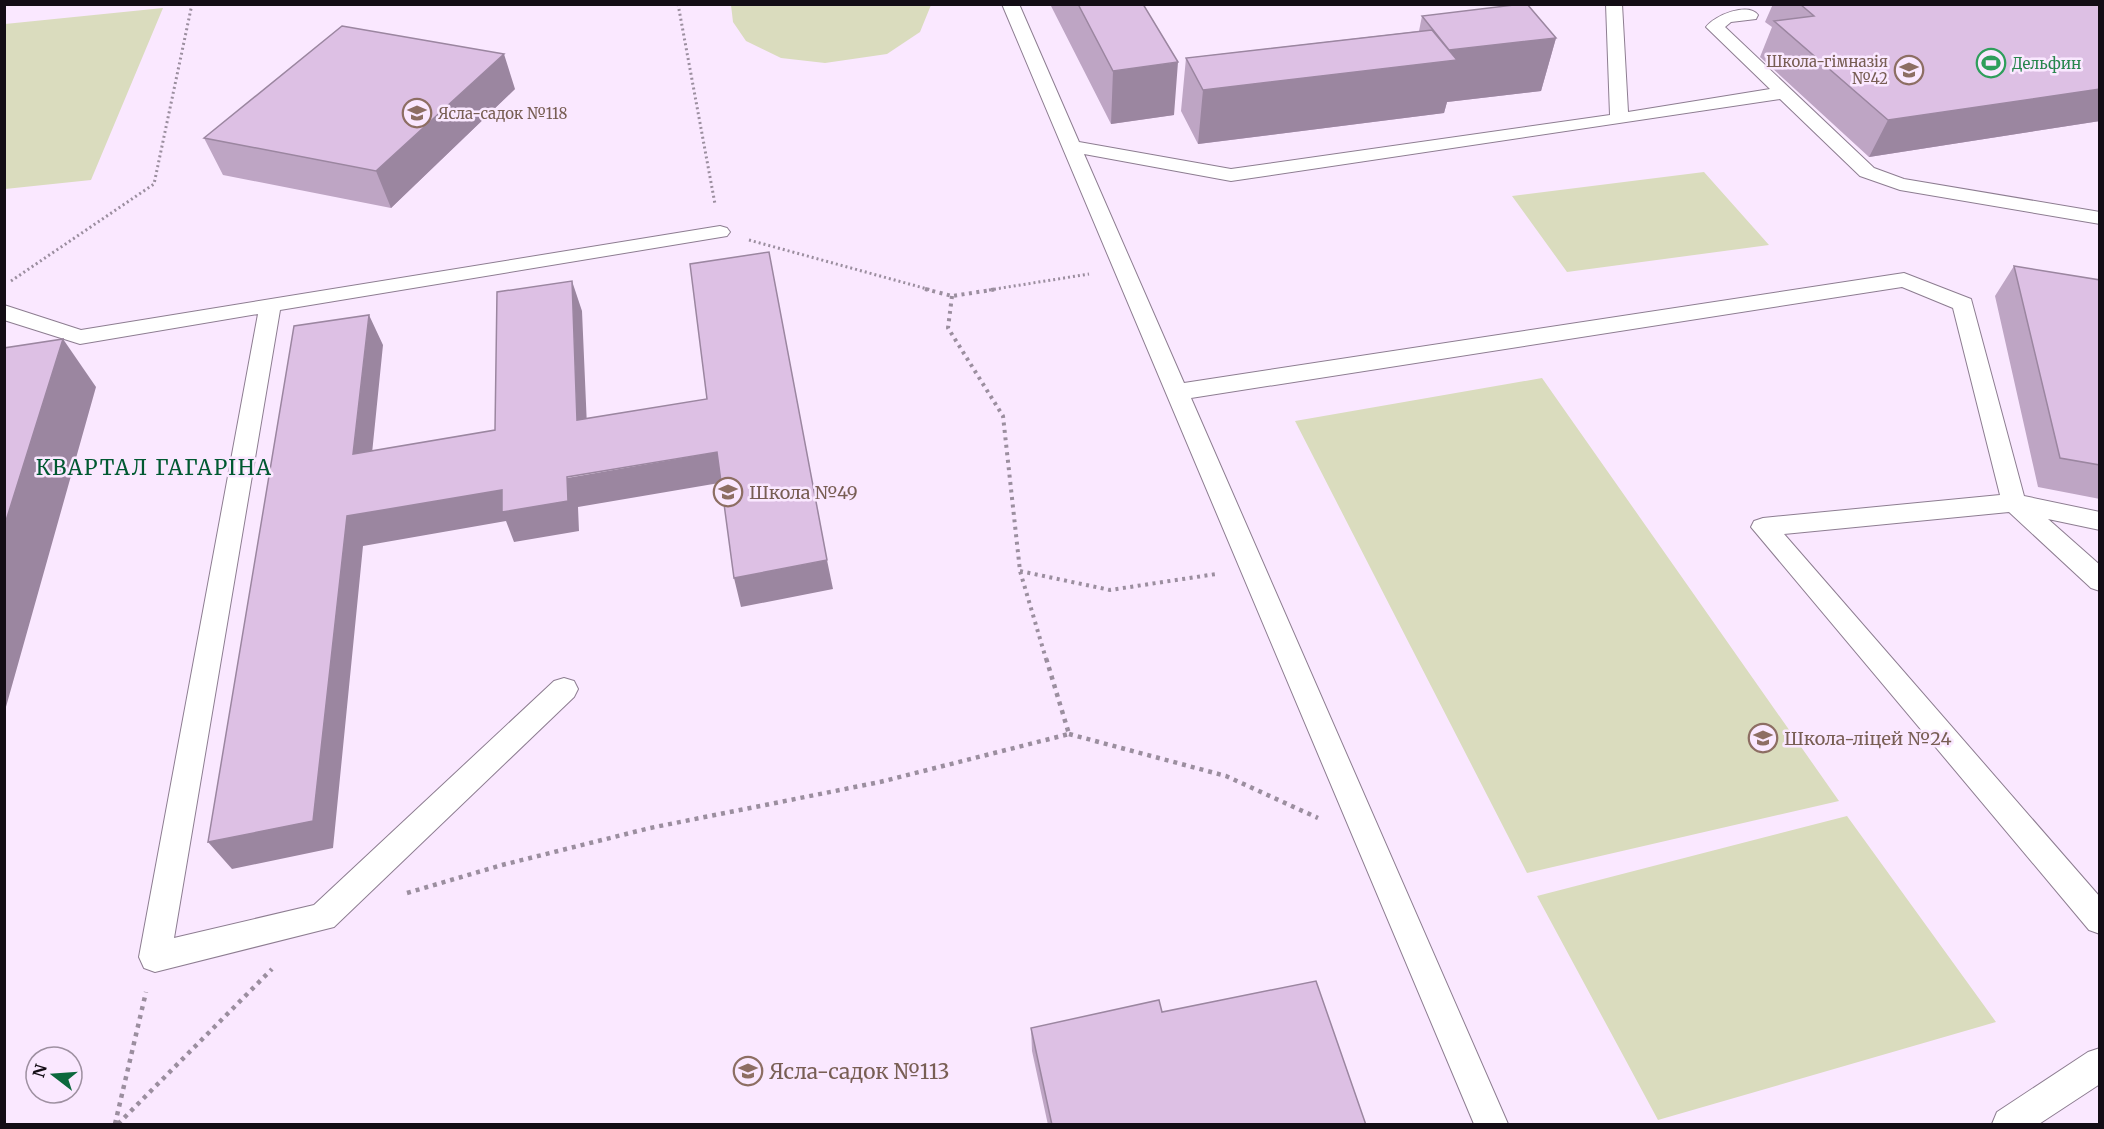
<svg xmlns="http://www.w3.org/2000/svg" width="2104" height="1129" viewBox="0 0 2104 1129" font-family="Merriweather,serif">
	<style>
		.green { fill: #dadcbe }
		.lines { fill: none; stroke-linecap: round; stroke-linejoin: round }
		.lane-casing { stroke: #8d7d91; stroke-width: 2 }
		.path-far2 { stroke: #9b8e9f; stroke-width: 3; stroke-dasharray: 2 3; stroke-linecap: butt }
		.path-far1 { stroke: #9b8e9f; stroke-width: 4; stroke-dasharray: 3 4.5; stroke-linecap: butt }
		.path { stroke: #9b8e9f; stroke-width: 4.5; stroke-dasharray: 4 5; stroke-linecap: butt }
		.lane { fill: #fff; fill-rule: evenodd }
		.wall { fill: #bea5c4 }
		.shaded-wall { fill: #9b86a0 }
		.building { fill: #ddc0e4; stroke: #9b86a0; stroke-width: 1.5 }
		.labels { text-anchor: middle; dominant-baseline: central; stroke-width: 5; stroke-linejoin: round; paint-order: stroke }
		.far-education-label { font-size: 15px; fill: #785e54; stroke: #fae8ff; text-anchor: end }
		.far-leisure-label { font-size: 15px; fill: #27864d; stroke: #fae8ff; text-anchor: start }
		.education-label { font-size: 18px; fill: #785e54; stroke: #fae8ff; text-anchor: start }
		.quarter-label { font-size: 21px; letter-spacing: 1.5px; fill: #005931; stroke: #fae8ff }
		.near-education-label { font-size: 21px; fill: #785e54; stroke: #fae8ff; text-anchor: start }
	</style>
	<rect width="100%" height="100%" fill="#fae8ff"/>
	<path class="green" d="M731 5V4L931 5 920 32 887 54 825 63 781 58 746 41 733 22Z
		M163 8 91 180 5 189V24Z
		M1704 172 1769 245 1567 272 1512 196Z
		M1542 378 1839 801 1527 873 1295 421Z
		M1847 816 1996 1022 1658 1120 1537 896Z"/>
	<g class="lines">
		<g class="lane-casing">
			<path id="lane" d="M1002 4H1019L1079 142 1231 169 1610 115 1606 4H1622L1628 112 1770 89 1706 27C1715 15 1748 2 1758 15L1756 19 1731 22 1725 27 1874 168 1904 179 2100 212V224L1900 190 1860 176 1780 99 1231 181 1084 154 1184 383 1904 273 1971 299 2024 496 2100 512V530L2048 519 2100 565V591L2091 588 2009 512 1784 534 2100 897V934L2089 930 1751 527 1754 521 1763 518 2000 495 1953 308 1902 287 1191 398 1508 1124H1474Z
				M720 226 727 228 730 232 727 236 280 310 174 938 314 905 554 681 564 678 574 681 578 689 574 697 334 927 155 972 144 968 139 957 258 314 80 344 4 320V305L81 330Z
				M2100 1048V1084L2039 1124H1992L1997 1112 2088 1052Z"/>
		</g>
		<path class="path-far2" d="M678 4 715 204
			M749 240 931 290
			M11 281 154 184 192 4
			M989 290 1089 274"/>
		<path class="path-far1" d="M925 289 952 296 998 289
			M952 296 948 328 1003 416 1020 571 1046 659
			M1020 571 1110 590 1216 574"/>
		<path class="path" d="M1069 734 1226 776 1318 818
			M407 893 502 865 650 828 880 782 1069 734 1046 658
			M115 1124 146 992
			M118 1124 272 969"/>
		<use href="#lane" class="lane"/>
	</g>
	<path class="wall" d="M1050 4H1143L1174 115 1111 124Z
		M1773 4H2100V121L1869 157 1760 57 1772 27 1765 22Z
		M1422 16 1556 38 1541 91 1447 102 1444 113 1198 144 1181 111 1186 58 1419 31Z
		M515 89 391 208 223 175 204 138Z
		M2014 266 2100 280V499L2038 487 1995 296Z
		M1162 1012 1366 1125H1048L1032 1051 1031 1028Z"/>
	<path class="shaded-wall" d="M1556 38 1541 91 1447 102 1444 113 1198 144 1203 90 1449 50Z
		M504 54 515 89 391 208 376 171Z
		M1178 62 1174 115 1111 124 1113 71Z
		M2100 89V121L1869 157 1888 120Z
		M572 281 582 311 588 450 577 420Z
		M369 315 383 345 369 483 353 454Z
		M63 339 96 387 4 714V527Z
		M717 452 725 482 578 507 579 531 514 542 506 521 363 546 333 848 232 869 208 842 347 516Z
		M827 560 833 589 741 607 734 578Z"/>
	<path class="building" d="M1078 4H1143L1178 62 1113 71Z
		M1522 4H1527L1556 38 1449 50 1422 16Z
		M1800 4H2100V89L1888 120 1774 21 1814 16Z
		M342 26 504 54 376 171 204 138Z
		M1432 30 1457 60 1203 90 1186 58Z
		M769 252 827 560 734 578 717 452 567 477 568 501 502 512V490L347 516 313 821 208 842 294 326 369 315 353 454 495 430 497 292 572 281 577 420 707 399 690 264Z
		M2014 266 2100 280V465L2060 458Z
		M63 339 4 527V348Z
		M1316 981 1366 1125H1052L1031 1028 1159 1000 1162 1012Z"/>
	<defs>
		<g id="stadium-ring" transform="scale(1.5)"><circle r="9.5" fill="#fae8ff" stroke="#2e9e5b" stroke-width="1.5"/><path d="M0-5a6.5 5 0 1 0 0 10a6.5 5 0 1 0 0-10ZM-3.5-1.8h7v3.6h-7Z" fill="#2e9e5b"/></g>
		<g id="school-ring" transform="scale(1.5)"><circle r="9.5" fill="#fae8ff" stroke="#8d6e63" stroke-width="1.5"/><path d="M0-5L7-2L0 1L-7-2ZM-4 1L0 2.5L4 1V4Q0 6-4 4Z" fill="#8d6e63"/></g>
	</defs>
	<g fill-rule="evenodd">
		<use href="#stadium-ring" x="1991" y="63"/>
		<use href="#school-ring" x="1909" y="70"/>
		<use href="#school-ring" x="417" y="113"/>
		<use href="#school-ring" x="728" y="492"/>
		<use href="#school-ring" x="1763" y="738"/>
		<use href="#school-ring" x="748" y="1071"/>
	</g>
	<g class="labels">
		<g class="far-education-label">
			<text x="1888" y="61">Школа-гімназія<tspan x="1888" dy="17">№42</tspan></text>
			<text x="438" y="113" text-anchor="start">Ясла-садок №118</text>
		</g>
		<g class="far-leisure-label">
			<text x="2012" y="63">Дельфин</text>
		</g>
		<g class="education-label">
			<text x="749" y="492">Школа №49</text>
			<text x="1784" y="738">Школа-ліцей №24</text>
		</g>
		<g class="quarter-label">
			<text x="154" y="467">КВАРТАЛ ГАГАРІНА</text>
		</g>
		<g class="near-education-label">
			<text x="769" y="1071">Ясла-садок №113</text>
		</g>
	</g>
	<rect width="2104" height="1129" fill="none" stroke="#130d15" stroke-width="12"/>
	<g transform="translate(54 1075) rotate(287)"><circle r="28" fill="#fae8ff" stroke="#9e90a1" stroke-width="1.5"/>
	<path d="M0-4.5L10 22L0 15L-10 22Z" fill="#0c693d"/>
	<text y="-9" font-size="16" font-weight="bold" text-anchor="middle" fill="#130d15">N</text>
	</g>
</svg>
